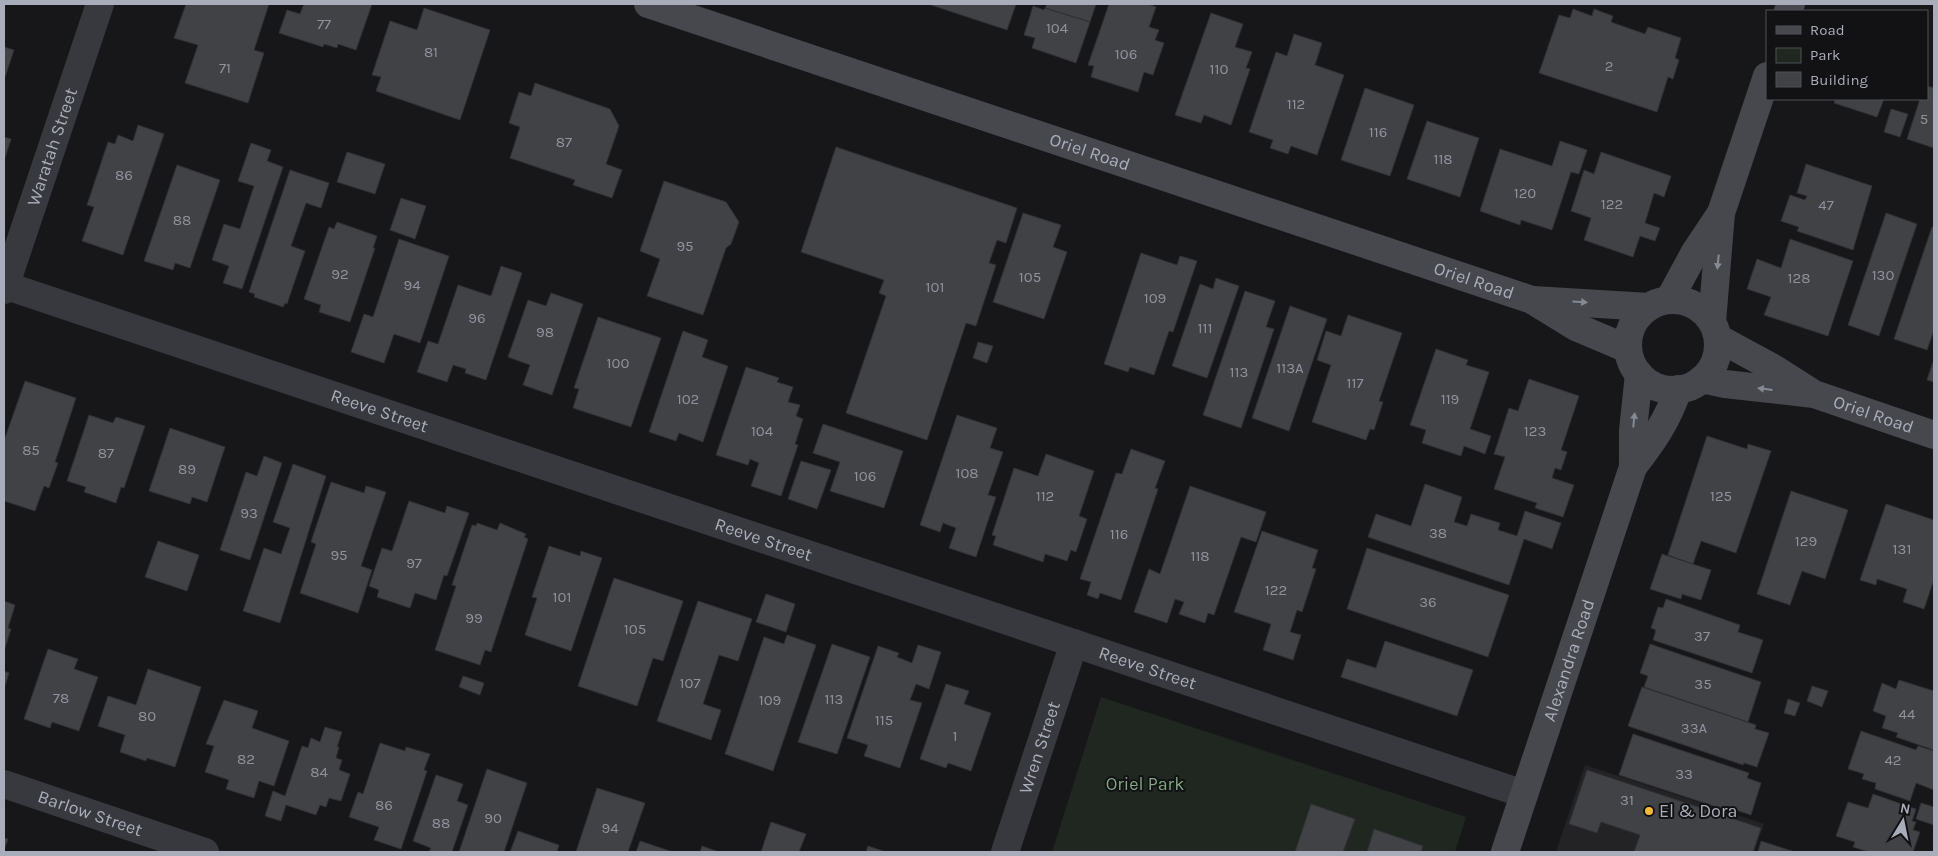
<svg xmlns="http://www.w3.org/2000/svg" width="1938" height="856" viewBox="0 0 1938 856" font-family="Karla,sans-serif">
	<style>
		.built { fill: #232326 }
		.green { fill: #1f2720 }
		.building { fill: #414246; stroke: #313135 }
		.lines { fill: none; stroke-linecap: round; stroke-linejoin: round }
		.street { stroke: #38393e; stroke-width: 28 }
		.secondary { stroke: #46484e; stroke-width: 28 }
		.oneway { fill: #868a94 }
		.poi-dot { fill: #f6ba32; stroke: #121214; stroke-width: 2 }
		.labels { text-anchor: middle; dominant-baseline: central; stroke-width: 4; stroke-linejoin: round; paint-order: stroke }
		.number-label { font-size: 15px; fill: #8f929c }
		.street-label { font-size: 18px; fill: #a9adb9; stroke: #121214 }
		.park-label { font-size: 18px; fill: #80a583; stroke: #121214 }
		.poi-label { font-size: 18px; fill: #a9adb9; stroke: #121214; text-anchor: start }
	</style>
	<rect width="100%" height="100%" fill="#171719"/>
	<path class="built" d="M1585 765 1764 824 1754 852H1556Z"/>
	<path class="green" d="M1101 697 1466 817 1455 852H1052Z"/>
	<path class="building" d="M186 4H269L254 50 264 53 248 103 185 83 198 45 174 38Z
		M304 4H372L356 50 338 44 337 48 324 44 323 47 279 33 287 10 300 14Z
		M928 4H1016L1007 30Z
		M1047 4H1096L1090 22 1045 8Z
		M1109 4H1148L1156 7 1149 27 1159 30 1155 40 1164 43 1153 75 1144 72 1138 92 1091 77 1094 66 1088 65Z
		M1033 6 1044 10 1045 8 1090 22 1076 63 1032 48 1035 38 1024 35Z
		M424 8 490 30 460 120 376 91 381 77 372 75 390 21 417 30Z
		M1573 9 1592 16 1594 9 1613 16 1611 22 1645 34 1648 27 1681 38 1675 58 1679 60 1673 79 1668 77 1657 112 1539 73 1559 15 1570 18Z
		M1211 13 1243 24 1235 47 1252 52 1246 68 1250 69 1231 125 1204 115 1201 123 1175 115Z
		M1294 34 1322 43 1315 65 1344 75 1317 155 1291 146 1288 154 1270 148 1273 140 1249 132 1276 52 1287 56Z
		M4 47 14 50 4 80Z
		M535 83 610 109 619 126 606 164 622 170 612 198 573 185 575 180 510 158 520 127 509 123 519 92 531 96Z
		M1927 86 1934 88V148L1907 139 1920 99H1927Z
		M1365 88 1414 105 1390 176 1341 160Z
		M1835 99H1884L1877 117 1834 103Z
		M1891 109 1908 114 1900 137 1884 132Z
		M1427 121 1479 138 1460 197 1407 179Z
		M138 125 164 134 123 255 82 241 94 207 87 205 108 142 115 144 118 135 133 141Z
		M4 137 11 139 4 161Z
		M1560 141 1587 150 1579 174 1571 172 1552 230 1521 220 1520 225 1480 211 1500 149 1552 166Z
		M251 143 271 150 267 161 283 167 242 289 223 283 229 266 212 260 224 224 240 229 254 186 238 181Z
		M836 147 1017 208 1006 243 997 240 989 263 996 265 976 326 966 323 927 440 846 413 886 296 879 293 884 280 801 252Z
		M347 152 385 164 375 194 337 182Z
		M1601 152 1671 176 1664 197 1654 193 1645 223 1660 228 1655 241 1640 236 1633 257 1584 240 1591 218 1571 211 1584 170 1594 174Z
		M1806 164 1872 186 1853 250 1797 231 1799 227 1781 221 1790 195 1805 200 1807 196 1797 193Z
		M177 165 220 180 190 268 175 263 173 270 144 261Z
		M290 170 329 183 321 208 306 203 291 246 305 251 287 304 285 303 283 307 254 297 255 294 249 292Z
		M664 181 726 202 739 222 731 244 726 248 703 315 647 296 660 259 640 251Z
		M401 198 426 206 415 239 390 230Z
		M1023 213 1061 225 1053 247 1067 252 1044 319 993 302Z
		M1886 213 1917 224 1879 336 1848 325Z
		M337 222 377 236 373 248H375L350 322 319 312 321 305 304 299 329 227 334 229Z
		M1932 227 1934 228V330L1927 350 1894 339Z
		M399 239 449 256 420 343 394 334 384 363 351 352 364 314 373 317Z
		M1790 239 1853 261 1828 336 1764 315 1771 297 1747 289 1757 259 1781 268Z
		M1141 253 1177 265 1180 256 1197 261 1173 332 1169 331 1154 375 1130 367 1128 372 1104 364Z
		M501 266 522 273 486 380 465 373 466 369 453 365 447 382 417 372 428 341 438 344 458 285 491 296Z
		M1216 278 1239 286 1207 378 1172 366 1200 284 1213 289Z
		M1245 291 1275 301 1266 327 1274 329 1241 428 1203 415Z
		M551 293 583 304 552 395 523 385 530 365 508 357 528 300 546 306Z
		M1290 306 1327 319 1289 431 1252 418Z
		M1348 315 1402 333 1379 401 1383 402 1374 430 1370 429 1366 440 1312 422 1331 365 1317 360 1326 331 1341 336Z
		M598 317 661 338 631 427 573 408 579 389 574 388Z
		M683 331 708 340 702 357 728 366 703 442 679 433 676 441 649 432Z
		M978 342 993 346 987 363 973 358Z
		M1436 349 1468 360 1466 365 1489 372 1470 429 1491 436 1485 454 1464 446 1461 456 1422 443 1426 430 1410 425Z
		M1934 359V382L1927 380Z
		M746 367 779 378 777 382 793 387 788 402 800 405 796 416 803 419 795 444 798 445 781 496 751 486 759 463 750 459 748 465 716 455Z
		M1529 379 1579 396 1561 450 1567 452 1561 470 1555 468 1552 478 1574 485 1563 517 1535 508 1537 503 1494 489 1505 457 1494 454 1509 408 1518 411Z
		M25 381 76 398 55 462 58 463 49 488 44 486 35 511 4 501V438H5Z
		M89 415 113 423 116 417 145 426 124 488 121 487 116 503 84 492 86 487 67 481Z
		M957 415 997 428 990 448 1003 452 988 495 996 497 976 557 949 548 956 528 943 523 940 532 920 525Z
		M823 424 903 451 884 508 830 491 840 462 813 453Z
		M170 428 225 447 207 502 192 497 190 504 149 491Z
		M1707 436 1747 449 1748 444 1771 451 1736 553 1701 541 1693 564 1668 555Z
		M1131 449 1165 461 1155 488 1158 489 1121 600 1100 593 1098 599 1087 595 1091 582 1080 579 1116 473 1122 474Z
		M1046 454 1094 471 1079 516 1087 519 1076 552 1071 550 1067 561 1045 554 1043 562 993 545 996 536 992 535 1014 468 1038 476Z
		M264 456 282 463 250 560 220 550 246 472 257 476Z
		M801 461 831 470 817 509 788 499Z
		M293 464 326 476 280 623 243 611 264 548 281 554 290 528 273 522Z
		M331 482 364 493 366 486 386 492 361 566 372 570 358 613 300 593 316 544 311 542Z
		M1425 484 1462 497 1454 522 1467 526 1471 514 1500 523 1498 530 1517 536 1525 511 1561 523 1552 549 1524 539 1509 585 1368 537 1376 514 1411 526Z
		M1190 486 1266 512 1256 542 1241 537 1214 615 1208 613 1205 623 1179 614 1184 602 1175 599 1167 623 1134 612 1149 569 1160 574Z
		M1791 491 1848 510 1825 579 1802 571 1790 605 1757 594Z
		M409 501 445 513 447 506 469 513 447 576 444 575 436 600 415 593 410 608 377 597 379 590 369 586 382 548 392 551Z
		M1886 504 1934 520V579L1924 609 1903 602 1907 589 1877 579 1876 585 1860 580Z
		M477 523 497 530 500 523 526 534 524 537 528 539 491 652 485 650 480 665 435 650 456 586 452 585 472 525 476 526Z
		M1262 531 1318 550 1312 568 1316 569 1302 612 1297 610 1290 632 1301 635 1293 660 1263 650 1271 624 1234 612Z
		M158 541 199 555 187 591 145 577Z
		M549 546 580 556 581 551 602 558 571 651 525 635 537 598 532 597Z
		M1367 548 1509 595 1488 657 1347 609Z
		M1662 554 1711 570 1701 600 1682 594 1681 599 1650 589Z
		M614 578 683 601 663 661 653 658 637 706 578 686Z
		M766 594 795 604 786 632 756 622Z
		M1666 599 1740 625 1738 632 1763 640 1752 673 1653 640 1656 630 1651 628 1658 607 1663 608Z
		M4 601 15 605 8 628 11 629 4 651Z
		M698 601 752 619 738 661 719 655 703 704 721 710 711 740 657 721Z
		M787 635 816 645 773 771 725 754 764 637 784 644Z
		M1385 641 1473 670 1457 716 1341 677 1347 659 1376 668Z
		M832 644 870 657 837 754 798 742Z
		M1650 644 1761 682 1748 722 1644 687 1648 676 1640 673Z
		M918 645 941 652 929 689 916 684 910 700 922 703 900 768 864 756 868 745 847 738 878 646 899 653 897 657 912 663Z
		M48 649 78 659 74 669 98 677 79 731 52 722 50 728 24 719Z
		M148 669 201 687 175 767 147 758 146 761 120 752 125 735 98 726 108 696 136 705Z
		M4 671 9 673 4 689Z
		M463 676 484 683 480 695 459 687Z
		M1899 680 1934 691V750L1896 737 1898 733 1882 728 1886 716 1873 711 1882 683 1896 689Z
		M946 684 969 691 964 704 991 713 971 771 948 763 946 768 920 759Z
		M1812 686 1828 691 1822 707 1807 701Z
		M1642 687 1756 725 1755 729 1769 733 1757 767 1744 763 1743 765 1628 726Z
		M1788 699 1800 703 1795 716 1784 713Z
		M224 700 258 711 252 728 289 741 274 786 259 781 254 798 226 789 229 780 205 772 214 746 206 744Z
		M325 727 342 732 337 747H339L336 758 342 760 339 770 350 774 341 801 329 798 326 807 320 805 316 815 286 805 281 821 265 816 273 791 285 796 302 746 308 748 311 738 320 742Z
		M1861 731 1916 750 1918 746 1934 751V790L1916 783 1910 801 1875 789 1876 783 1862 779 1864 774 1848 769Z
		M1633 734 1749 773 1747 778 1761 783 1751 815 1736 810 1735 813 1619 775Z
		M380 743 405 751 406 747 430 754 424 770 427 771 401 849 374 840 379 827 349 817 358 792 363 794Z
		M487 769 527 783 504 852H459Z
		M1587 770 1761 828 1753 852H1634L1640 835 1601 822 1597 833 1569 824Z
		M436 775 463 784 457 801 468 805 452 852H429L431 848 413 841Z
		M597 788 645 803 628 852H576Z
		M1873 794 1916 809 1912 821 1916 822 1913 830 1920 832 1913 852H1869L1853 847 1855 842 1836 836 1848 802 1868 808Z
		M1921 803 1934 807V825L1916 819Z
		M1311 804 1355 819 1343 852H1295Z
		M771 822 806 834 799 852H761Z
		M1374 829 1423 846 1421 852H1367Z
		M518 831 559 845 557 852H510Z
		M4 838 8 839 4 850Z
		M640 841 673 852H636Z
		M1761 841 1792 851 1758 852Z
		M702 846 719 852H700Z
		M868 846 886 852H866Z"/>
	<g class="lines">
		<g class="street">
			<path id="s1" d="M4 285 1524 794"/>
			<path id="s2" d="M4 290 100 4"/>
			<path id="s3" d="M4 784 205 852"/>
			<path id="s4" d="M1005 852 1074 643"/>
		</g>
		<g class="secondary">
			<path id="s5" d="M648 4 1532 300 1576 327 1628 349"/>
			<path d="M1788 11 1791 4"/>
			<path d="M1533 300 1649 307"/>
			<path d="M1669 300 1695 252 1721 213"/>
			<circle cx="1673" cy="345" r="45"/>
			<path d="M1712 322 1721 213 1767 76"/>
			<path d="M1718 338 1775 369 1811 392"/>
			<path id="s6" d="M1702 379 1725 384 1814 394 1934 435"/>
			<path d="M1633 467V430L1639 374"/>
			<path id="s7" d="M1505 852 1633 467C1653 441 1668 420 1678 389"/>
		</g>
	</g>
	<defs><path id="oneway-solid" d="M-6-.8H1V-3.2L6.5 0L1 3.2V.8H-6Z" transform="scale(1.25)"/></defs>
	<g class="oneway">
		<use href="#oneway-solid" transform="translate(1718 262) rotate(96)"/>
		<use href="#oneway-solid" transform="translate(1580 302) rotate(3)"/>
		<use href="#oneway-solid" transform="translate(1765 389) rotate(-173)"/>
		<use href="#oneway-solid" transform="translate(1634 420) rotate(-84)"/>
	</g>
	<circle class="poi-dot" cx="1649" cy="811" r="5"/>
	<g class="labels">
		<g class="number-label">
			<text x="324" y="24">77</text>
			<text x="1057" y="28">104</text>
			<text x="431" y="52">81</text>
			<text x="1126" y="54">106</text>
			<text x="1609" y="66">2</text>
			<text x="225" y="68">71</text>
			<text x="1219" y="69">110</text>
			<text x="1296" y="104">112</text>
			<text x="1924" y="119">5</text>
			<text x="1378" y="132">116</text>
			<text x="564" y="142">87</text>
			<text x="1443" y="159">118</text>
			<text x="124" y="175">86</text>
			<text x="1525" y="193">120</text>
			<text x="1612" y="204">122</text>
			<text x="1826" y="205">47</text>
			<text x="182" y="220">88</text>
			<text x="685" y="246">95</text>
			<text x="340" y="274">92</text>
			<text x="1883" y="275">130</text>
			<text x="1030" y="277">105</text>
			<text x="1799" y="278">128</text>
			<text x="412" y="285">94</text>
			<text x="935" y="287">101</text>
			<text x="1155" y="298">109</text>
			<text x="477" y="318">96</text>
			<text x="1205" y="328">111</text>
			<text x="545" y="332">98</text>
			<text x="618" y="363">100</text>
			<text x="1290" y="368">113A</text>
			<text x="1239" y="372">113</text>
			<text x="1355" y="383">117</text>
			<text x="688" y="399">102</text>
			<text x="1450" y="399">119</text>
			<text x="762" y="431">104</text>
			<text x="1535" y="431">123</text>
			<text x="31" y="450">85</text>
			<text x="106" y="453">87</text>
			<text x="187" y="469">89</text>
			<text x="967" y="473">108</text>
			<text x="865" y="476">106</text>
			<text x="1045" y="496">112</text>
			<text x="1721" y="496">125</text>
			<text x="249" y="513">93</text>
			<text x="1438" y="533">38</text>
			<text x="1119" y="534">116</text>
			<text x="1806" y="541">129</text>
			<text x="1902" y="549">131</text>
			<text x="339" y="555">95</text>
			<text x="1200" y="556">118</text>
			<text x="414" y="563">97</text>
			<text x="1276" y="590">122</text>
			<text x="562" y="597">101</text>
			<text x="1428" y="602">36</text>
			<text x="474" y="618">99</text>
			<text x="635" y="629">105</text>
			<text x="1702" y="636">37</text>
			<text x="690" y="683">107</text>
			<text x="1703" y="684">35</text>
			<text x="61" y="698">78</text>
			<text x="834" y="699">113</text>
			<text x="770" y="700">109</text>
			<text x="1907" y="714">44</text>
			<text x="147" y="716">80</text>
			<text x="884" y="720">115</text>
			<text x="1694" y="728">33A</text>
			<text x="955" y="736">1</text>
			<text x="246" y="759">82</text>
			<text x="1893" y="760">42</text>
			<text x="319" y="772">84</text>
			<text x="1684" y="774">33</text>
			<text x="1627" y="800">31</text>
			<text x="384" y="805">86</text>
			<text x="493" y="818">90</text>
			<text x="441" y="823">88</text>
			<text x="610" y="828">94</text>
		</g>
		<g class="street-label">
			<text stroke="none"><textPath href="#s2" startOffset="151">Waratah Street</textPath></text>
			<text stroke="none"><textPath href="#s5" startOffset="466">Oriel Road</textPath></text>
			<text stroke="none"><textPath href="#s5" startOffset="871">Oriel Road</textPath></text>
			<text stroke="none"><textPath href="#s1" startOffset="396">Reeve Street</textPath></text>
			<text stroke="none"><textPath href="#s6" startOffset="176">Oriel Road</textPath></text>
			<text stroke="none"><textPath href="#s1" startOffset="801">Reeve Street</textPath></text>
			<text stroke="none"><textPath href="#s7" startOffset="202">Alexandra Road</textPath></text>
			<text stroke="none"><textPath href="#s1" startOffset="1206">Reeve Street</textPath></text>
			<text stroke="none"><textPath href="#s4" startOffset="110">Wren Street</textPath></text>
			<text stroke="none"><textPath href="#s3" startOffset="91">Barlow Street</textPath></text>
		</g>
		<g class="park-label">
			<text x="1145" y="784">Oriel Park</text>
		</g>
		<g class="poi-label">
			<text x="1659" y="811">El &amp; Dora</text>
		</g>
	</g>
	<rect width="1938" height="856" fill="none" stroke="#a9adb9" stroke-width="10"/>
	<rect x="1766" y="10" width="162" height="90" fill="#121214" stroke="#4e5056"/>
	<rect x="1776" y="26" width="25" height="8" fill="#46484e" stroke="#4e5056"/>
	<text x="1810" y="35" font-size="15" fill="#a9adb9">Road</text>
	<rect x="1776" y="48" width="25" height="15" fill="#1f2720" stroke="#4e5056"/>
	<text x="1810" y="60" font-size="15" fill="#a9adb9">Park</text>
	<rect x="1776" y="72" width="25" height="15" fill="#414246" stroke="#4e5056"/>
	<text x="1810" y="85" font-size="15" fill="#a9adb9">Building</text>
	<g transform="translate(1903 821) rotate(10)" stroke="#121214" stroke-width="4" paint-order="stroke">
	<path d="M0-4L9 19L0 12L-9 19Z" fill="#a9adb9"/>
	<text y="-8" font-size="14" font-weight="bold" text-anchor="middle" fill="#a9adb9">N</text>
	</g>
</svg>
